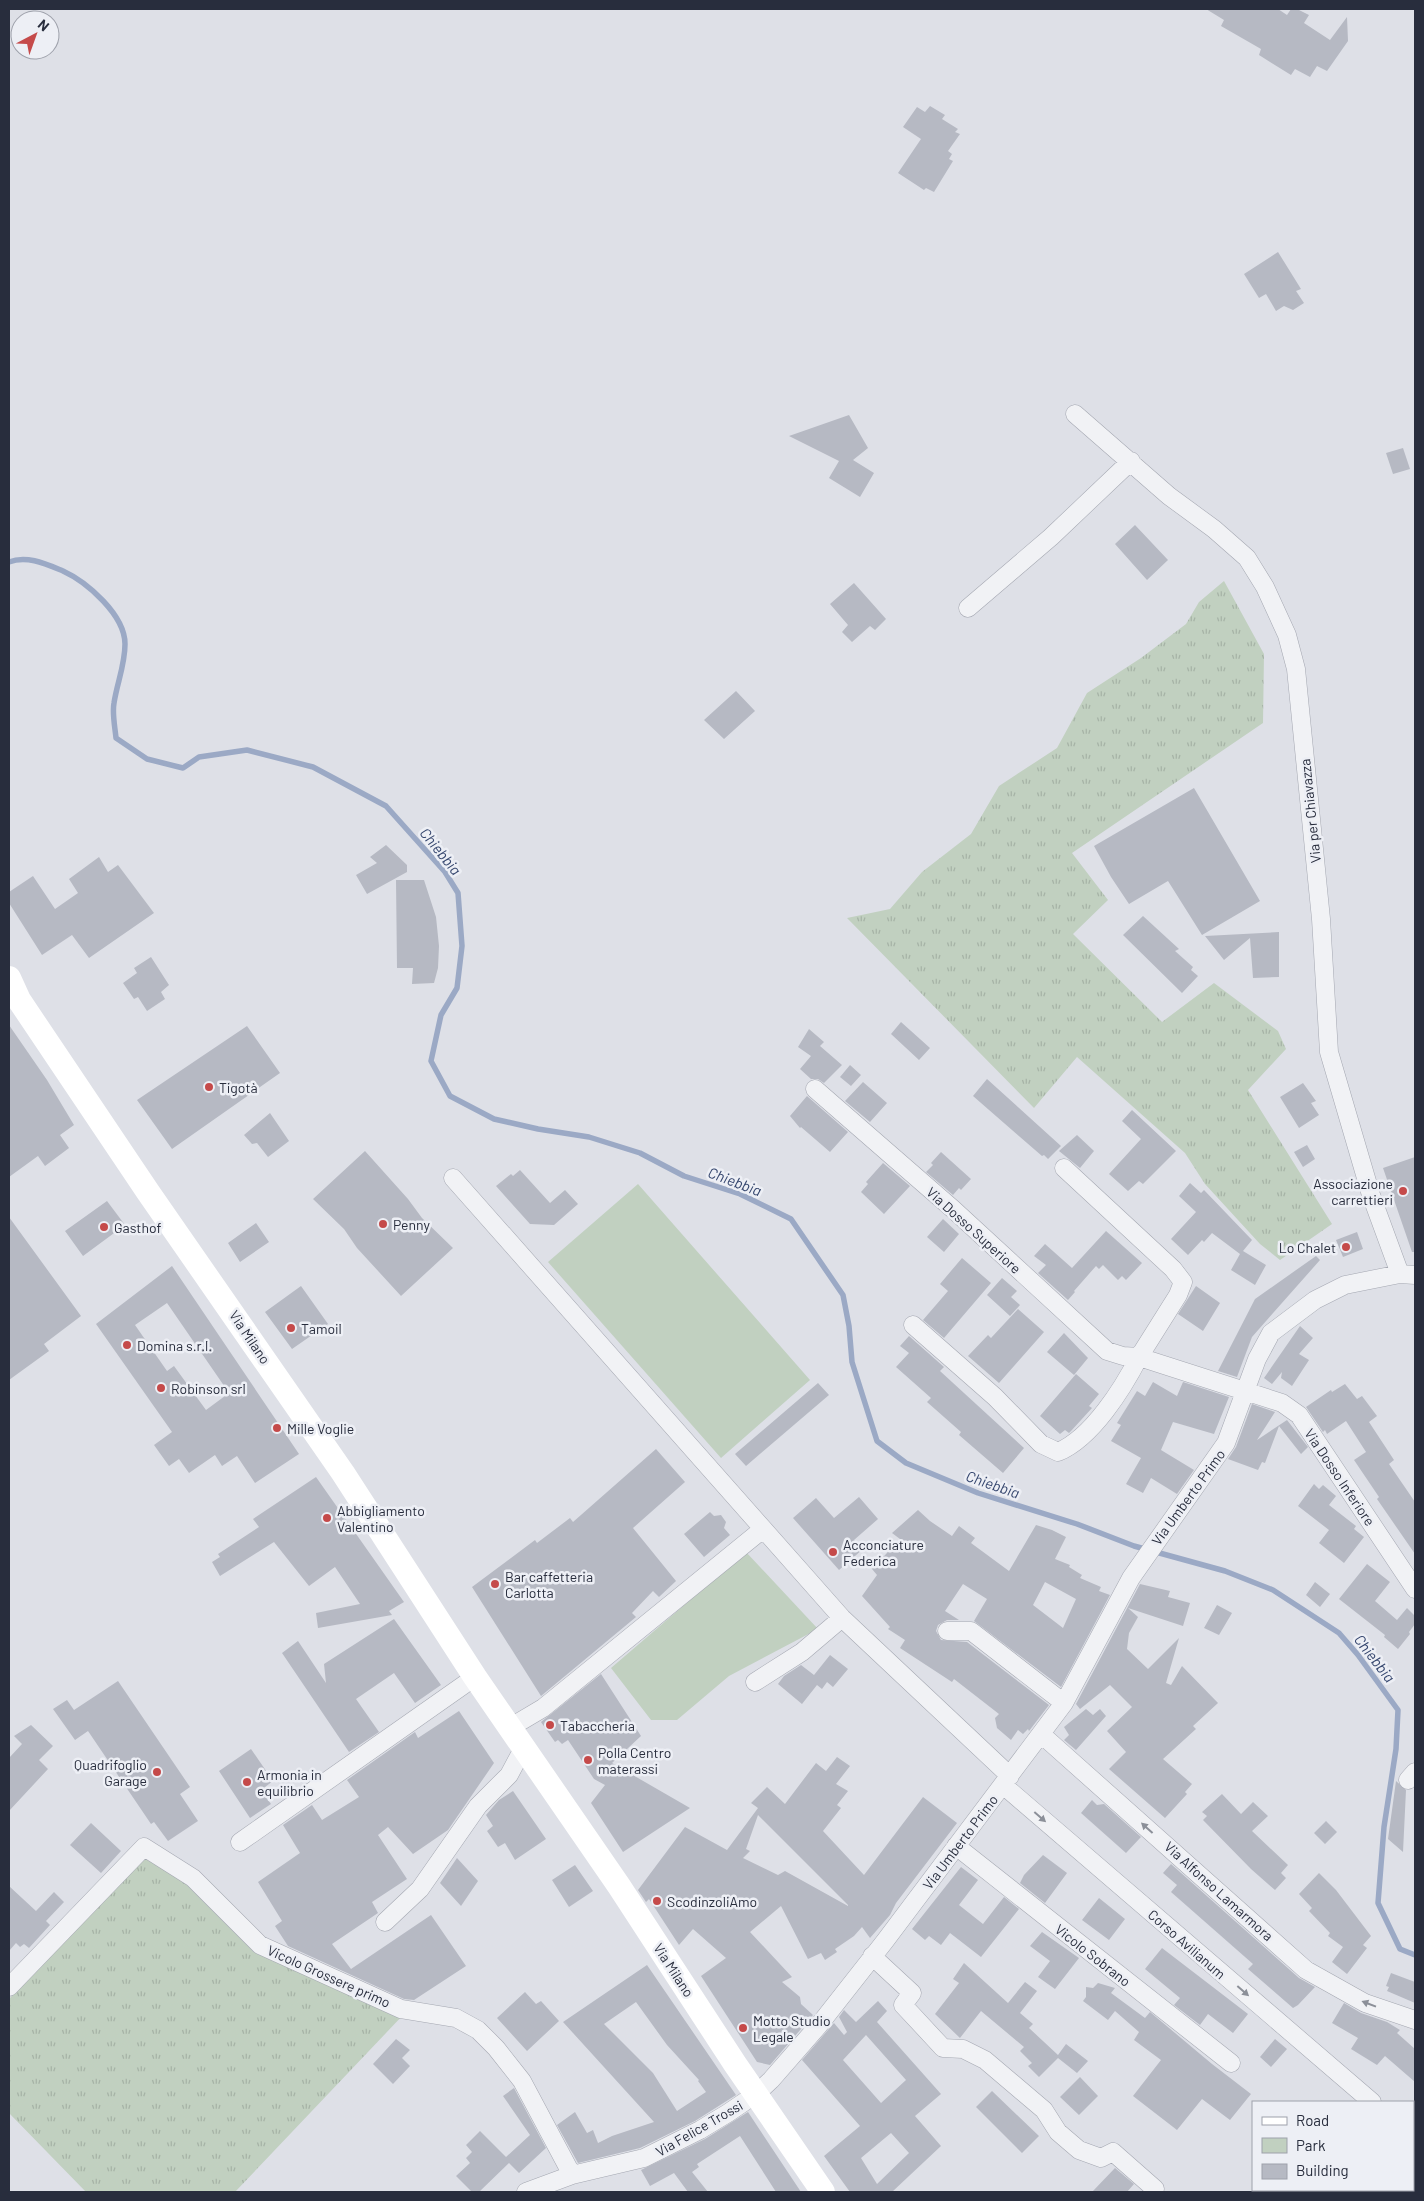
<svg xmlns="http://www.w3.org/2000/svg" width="1424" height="2201" viewBox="0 0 1424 2201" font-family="Barlow,sans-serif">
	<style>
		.grass { fill: url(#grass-tufts) }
		.park { fill: #c1d0c0 }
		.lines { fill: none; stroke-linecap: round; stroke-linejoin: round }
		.stream { stroke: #9ba9c5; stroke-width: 5.5 }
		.building { fill: #b6b9c3; fill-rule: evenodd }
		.street-casing { stroke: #a4a7b1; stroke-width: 19 }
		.street { stroke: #f1f2f5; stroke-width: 18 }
		.secondary { stroke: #fff; stroke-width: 24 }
		.oneway { fill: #8c9099 }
		.poi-dot { fill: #c54a4a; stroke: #edeff5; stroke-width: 2 }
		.labels { text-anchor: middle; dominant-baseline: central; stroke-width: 5; stroke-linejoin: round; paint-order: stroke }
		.street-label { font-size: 14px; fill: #282d3d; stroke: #edeff5 }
		.poi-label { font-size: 14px; fill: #282d3d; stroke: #edeff5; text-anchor: start }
		.water-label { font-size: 15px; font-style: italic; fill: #35466e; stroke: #edeff5 }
	</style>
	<defs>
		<pattern id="grass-tufts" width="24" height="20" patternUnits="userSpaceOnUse" patternTransform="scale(1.25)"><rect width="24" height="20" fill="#c1d0c0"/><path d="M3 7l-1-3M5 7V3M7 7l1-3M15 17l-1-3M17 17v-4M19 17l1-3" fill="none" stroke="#a6b3a6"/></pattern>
	</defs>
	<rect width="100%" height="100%" fill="#dee0e7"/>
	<path class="grass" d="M1224 581 1264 654 1263 723 1072 853 1108 900 1073 934 1162 1022 1214 983 1278 1031 1286 1049 1248 1090 1332 1224 1280 1260 1260 1244 1205 1184 1185 1153 1077 1057 1034 1108 847 918 890 909 922 872 971 834 999 786 1057 748 1087 693 1141 658 1186 624 1199 602Z
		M147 1856 193 1882 261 1951 405 2013 235 2192H86L9 2113V1999Z"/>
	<path class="park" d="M638 1184 810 1380 721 1458 548 1262Z
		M746 1552 818 1629 729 1676 677 1720H651L611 1668Z"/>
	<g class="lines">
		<path class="stream" d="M9 562C27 555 46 564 63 571 87 582 125 615 125 644 125 665 117 683 114 703 112 714 115 727 116 738L147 759 183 768 199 757 247 750 313 767 386 806 445 872 458 893 462 946 457 988 441 1015 431 1061 450 1096 494 1119 538 1129 589 1137 640 1153 684 1176 740 1194 791 1219 843 1295 849 1326 852 1362 877 1441 906 1463 978 1493 1077 1524 1134 1546 1225 1571 1273 1590 1339 1633 1358 1655 1398 1710 1396 1749 1384 1827 1378 1903 1400 1949 1415 1955"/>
	</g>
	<path class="building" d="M1206 9H1278L1287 15 1291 9H1297L1309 15 1304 23 1330 40 1347 17 1348 41 1327 71 1317 66 1310 77 1295 69 1291 75 1259 55 1261 49 1221 26 1224 20Z
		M930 106 945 115 942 119 958 129 955 132 960 134 948 151 952 154 949 159 953 161 934 192 926 188 924 190 898 173 921 139 903 127 917 107 925 112Z
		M1278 252 1301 289 1296 291 1304 303 1293 310 1284 306 1276 311 1266 294 1259 298 1244 274Z
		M849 415 868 448 853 460 874 473 860 497 829 478 839 461 789 436Z
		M1403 448 1410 469 1393 474 1386 453Z
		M1135 525 1168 560 1147 580 1115 544Z
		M854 583 886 619 875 630 870 626 852 642 842 632 848 625 830 604Z
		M736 691 755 711 724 739 704 720Z
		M1194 788 1260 901 1202 935 1168 881 1129 904 1111 877 1094 846Z
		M386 845 407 865V872L367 894 356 875 377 863 370 857Z
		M99 857 108 872 118 865 154 913 89 958 72 935 42 955 9 903V892L33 876 55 909 78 893 69 879Z
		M396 880H424L436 917 439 946 438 968 434 983 412 984 413 968H397Z
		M1143 916 1179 949 1175 951 1193 967 1191 970 1198 976 1182 993 1123 935Z
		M1279 932V977L1253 978 1250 938 1224 960 1205 936Z
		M151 957 169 985 161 992 165 999 147 1011 138 997 134 999 123 983 137 973 134 968Z
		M901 1022 930 1048 919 1060 891 1034Z
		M9 1025 47 1080 74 1125 60 1135 69 1148 45 1166 38 1156 9 1177Z
		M247 1026 280 1073 172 1149 137 1100Z
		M809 1029 824 1042 820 1046 842 1065 824 1083 818 1079H811L800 1069 811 1056 798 1047Z
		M850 1065 861 1075 851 1086 840 1077Z
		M987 1079 1061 1146 1048 1159 1044 1155 1042 1156 973 1096Z
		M863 1082 887 1103 870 1122 845 1101Z
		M1303 1083 1316 1101 1311 1103 1319 1115 1299 1128 1280 1097Z
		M807 1096 848 1132 830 1152 801 1127 800 1128 790 1116Z
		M1132 1110 1176 1151 1143 1184 1139 1181 1128 1191 1109 1174 1141 1139 1122 1121Z
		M270 1113 289 1141 268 1157 257 1143 252 1144 244 1135Z
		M1077 1135 1094 1151 1080 1168 1059 1151Z
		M1307 1145 1315 1159 1303 1167 1294 1152Z
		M365 1151 408 1199 422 1218 453 1248 401 1296 357 1248 344 1229 313 1199Z
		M941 1152 971 1179 961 1190 959 1188 953 1195 926 1172 933 1165 931 1163Z
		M1415 1157V1252H1412L1383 1168Z
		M883 1163 910 1186 884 1214 861 1192 868 1184 866 1182Z
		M520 1170 550 1203 565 1190 578 1204 554 1225 530 1224 496 1186 511 1174 513 1176Z
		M1190 1183 1201 1193 1204 1190 1252 1240 1243 1251 1266 1265 1255 1285 1231 1270 1240 1254 1212 1233 1204 1242 1202 1240 1188 1255 1171 1239 1196 1212 1179 1196Z
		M107 1201 125 1225 83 1256 65 1231Z
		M9 1217 81 1316 44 1344 49 1351 9 1380Z
		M943 1219 959 1234 944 1252 927 1237Z
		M256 1223 269 1242 240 1262 228 1243Z
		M1106 1231 1142 1263 1126 1280 1122 1276 1118 1280 1103 1265 1099 1269 1096 1266 1074 1291 1075 1292 1068 1300 1038 1273 1046 1265 1034 1256 1045 1244 1072 1268Z
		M1357 1232 1363 1249 1343 1257 1336 1240Z
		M1316 1256 1320 1260 1252 1337 1237 1377 1218 1371 1255 1299Z
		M962 1258 991 1283 944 1338 923 1320 948 1291 940 1284Z
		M172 1266 299 1454 255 1483 237 1456 222 1466 215 1455 189 1473 179 1459 169 1466 154 1445 172 1432 96 1324ZM167 1303 229 1393 206 1410 174 1366 167 1371 135 1325Z
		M1002 1278 1017 1291 1011 1297 1020 1305 1010 1316 987 1295Z
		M301 1286 328 1324 292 1349 265 1312Z
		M1196 1286 1220 1303 1203 1331 1178 1314Z
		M1018 1309 1044 1332 999 1383 968 1356 988 1335 991 1338Z
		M1300 1326 1313 1338 1299 1354 1309 1360 1292 1386 1281 1378 1282 1372 1272 1384 1264 1378Z
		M1064 1333 1088 1358 1074 1375 1047 1352Z
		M909 1336 944 1367 940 1371 1024 1448 1003 1473 959 1435 961 1432 927 1402 931 1398 896 1367 909 1353 900 1346Z
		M1076 1374 1099 1394 1089 1406 1092 1408 1071 1431 1069 1433 1065 1430 1060 1434 1040 1416Z
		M1153 1382 1177 1396 1183 1382 1229 1397 1214 1434 1173 1422 1161 1450 1194 1470 1177 1494 1151 1478 1143 1493 1126 1484 1141 1458 1111 1441 1121 1425 1117 1423 1137 1391 1145 1396Z
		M818 1383 829 1395 746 1466 735 1454Z
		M1345 1384 1357 1399 1362 1396 1377 1416 1369 1422 1394 1460 1389 1464 1415 1502V1554L1377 1499 1379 1497 1354 1460 1366 1452 1346 1421 1327 1434 1325 1430 1323 1432 1306 1407 1331 1390 1332 1392Z
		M1252 1404 1275 1412 1257 1440 1287 1420 1308 1447 1301 1454 1279 1426 1265 1463 1262 1462 1258 1470 1228 1459 1236 1447Z
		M656 1449 685 1482 633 1528 676 1581 659 1597 653 1591 632 1613 636 1617 541 1696 472 1587 535 1540 537 1543 570 1518 573 1522Z
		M316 1477 404 1602 389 1611 392 1615 318 1628 316 1613 360 1604 335 1567 309 1586 274 1542 220 1576 212 1562 220 1557 218 1554 259 1527 253 1519Z
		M1314 1484 1319 1489 1323 1485 1336 1496 1329 1505 1356 1526 1354 1529 1364 1537 1344 1563 1319 1543 1329 1530 1298 1506Z
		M859 1497 878 1519 854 1540 863 1549 839 1570 793 1518 816 1498 834 1518Z
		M918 1510 930 1521 952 1536 959 1526 975 1538 971 1543 1009 1571 1036 1525 1052 1530 1066 1537 1055 1559 1070 1565 1069 1567 1082 1575 1080 1578 1101 1587 1099 1591 1110 1595 1061 1687 974 1621 987 1599 963 1584 945 1611 959 1620H947L938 1625 936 1631 941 1640 967 1642 1049 1705 1029 1731 1028 1729 1023 1734 1018 1730 1011 1740 997 1728 995 1718 999 1714 954 1679 952 1682 900 1648 905 1640 888 1629 890 1627 862 1596 877 1575 872 1569 900 1539 892 1533ZM1045 1582 1076 1599 1063 1628 1033 1605Z
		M710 1512 714 1516 721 1515 726 1522 724 1528 730 1535 704 1557 684 1534Z
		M1367 1564 1390 1582 1375 1601 1397 1620 1407 1608 1415 1616V1624L1409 1632 1410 1634 1398 1649 1384 1637 1385 1635 1339 1599Z
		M1315 1582 1330 1594 1320 1607 1306 1595Z
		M1140 1584 1170 1591 1168 1597 1190 1603 1183 1626 1128 1608 1138 1617 1129 1633 1127 1649 1148 1669 1179 1638 1166 1683 1171 1685 1182 1666 1218 1703 1193 1726 1196 1729 1163 1759 1192 1784 1185 1792 1187 1794 1165 1818 1109 1769 1126 1752 1107 1731 1132 1707 1110 1685 1080 1709 1076 1704Z
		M1217 1605 1232 1613 1219 1635 1204 1628Z
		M394 1619 441 1685 415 1703 394 1673 356 1699 379 1732 349 1752 282 1653 298 1641 326 1683 324 1664Z
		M830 1655 848 1669 833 1687 827 1682 822 1689 817 1685 802 1704 778 1684 784 1676 801 1665 814 1675Z
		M601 1674 641 1736 612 1763 690 1808 623 1852 591 1803 605 1785 594 1779 568 1740 562 1744 558 1740 555 1742 541 1722Z
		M118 1681 190 1787 180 1794 198 1821 168 1841 154 1822 151 1824 88 1731 75 1740 53 1709 67 1700 74 1710Z
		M1086 1709 1093 1715 1100 1709 1106 1716 1076 1750 1064 1740 1069 1735 1064 1727Z
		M459 1711 494 1763 448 1830 413 1854 388 1827 378 1835 407 1879 372 1902 378 1913 332 1944 351 1969 431 1915 466 1966 414 2000 404 1999 288 1946 275 1926 282 1921 258 1882 300 1853 283 1825 312 1805 322 1820 359 1797 347 1780 415 1732 418 1738Z
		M31 1725 53 1746 39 1760 48 1769 9 1811V1758L22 1744 14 1736Z
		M251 1749 273 1781 261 1790 271 1804 250 1818 219 1771Z
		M837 1757 850 1766 836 1784 848 1791 837 1805 841 1808 823 1831 864 1875 923 1797 957 1823 896 1903 890 1915 870 1938 862 1927 854 1936 835 1949 837 1952 825 1960 821 1953 808 1959 781 1906 750 1932 792 1977 782 1982 800 1997 801 2004 813 2015 770 2065 757 2062 701 1976 726 1958 693 1929 679 1945 649 1899 646 1902 638 1890 685 1827 727 1850 758 1808 751 1803 767 1787 785 1804 816 1763 826 1771ZM758 1815 848 1905V1906L785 1871 778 1875 743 1858 750 1851 746 1849Z
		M1396 1781 1406 1790 1403 1852 1388 1839Z
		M513 1791 546 1839 515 1860 505 1843 498 1847 487 1831 493 1826 486 1815 499 1800Z
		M1222 1794 1241 1814 1253 1802 1268 1816 1252 1831 1288 1865 1281 1873 1286 1878 1275 1890 1251 1869 1203 1820 1207 1816 1202 1812Z
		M1092 1800 1097 1805 1104 1804 1141 1837 1126 1853 1081 1813Z
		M1326 1821 1337 1832 1325 1844 1314 1833Z
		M91 1823 121 1851 101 1873 70 1845Z
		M1043 1855 1067 1873 1045 1903 1020 1883 1024 1875Z
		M457 1858 478 1881 461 1906 440 1883Z
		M1171 1864 1299 1978 1315 1987 1298 2005 1293 2008 1248 1969 1253 1964 1171 1892 1177 1885 1163 1873Z
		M575 1865 593 1891 569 1907 552 1880Z
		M961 1867 978 1880 959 1905 983 1924 1004 1897 1019 1909 981 1957 950 1933 941 1945 929 1936 925 1940 912 1929Z
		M1319 1873 1336 1890 1371 1936 1363 1945 1367 1948 1347 1974 1332 1962 1343 1947 1328 1936 1330 1933 1309 1911 1312 1908 1299 1894Z
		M9 1886 36 1911 54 1892 64 1902 46 1921 50 1925 29 1948 24 1944 20 1947 16 1943 9 1951Z
		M1099 1898 1125 1919 1109 1940 1082 1920Z
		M1042 1932 1079 1958 1055 1989 1038 1977 1050 1961 1030 1946Z
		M1162 1948 1248 2014 1233 2033 1208 2014 1200 2025 1174 2005 1180 1998 1145 1969Z
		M964 1963 1008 2003 1025 1982 1037 1991 1020 2013 1033 2024 1029 2028 1058 2055 1066 2044 1088 2061 1077 2073 1058 2058 1039 2077 1028 2066 1032 2063 1020 2051 1024 2047 981 2011 960 2038 935 2014 959 1983 953 1979Z
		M647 1965 736 2095 695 2121 640 2148 578 2163 557 2125 575 2112 587 2133 593 2130 598 2143 612 2136 654 2122 563 2022ZM636 2002 667 2045 699 2080 698 2081 706 2092 677 2111 653 2073 604 2024Z
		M1391 1973 1415 1982V2003L1387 1991 1389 1987 1386 1986Z
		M1098 1983 1115 1988 1111 1993 1145 2018 1150 2012 1212 2064 1251 2094 1230 2120 1202 2099 1177 2130 1133 2096 1161 2060 1134 2040 1139 2032 1115 2011 1108 2020 1083 2001 1086 1997V1987L1093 1988Z
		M525 1992 536 2004 541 2001 559 2021 527 2051 497 2018Z
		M878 2001 887 2011 877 2022 941 2094 915 2116 941 2146 892 2192H850L824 2156 860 2126 802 2060 834 2023 844 2035 847 2032 839 2017 844 2010 856 2022ZM866 2035 906 2080 881 2103 843 2060ZM891 2133 909 2153 877 2184 861 2158Z
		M1344 2003 1361 2013 1387 2022 1400 2030 1397 2033 1415 2049V2082L1385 2056 1377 2065 1351 2049 1358 2038 1332 2023Z
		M396 2039 410 2050 402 2058 410 2066 393 2084 373 2064Z
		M1275 2039 1287 2049 1271 2067 1260 2057Z
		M1080 2077 1098 2096 1079 2115 1060 2097Z
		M514 2088 546 2148 519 2173 509 2163 479 2192H472L456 2176 470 2163 466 2158 472 2152 466 2145 480 2131 506 2157 530 2135 503 2096Z
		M992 2091 1039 2136 1022 2153 976 2107Z
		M748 2112 801 2192H776L740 2136 697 2164 699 2167 692 2172 708 2192H688L674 2173 650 2186 641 2170 705 2139Z
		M1115 2168 1134 2184 1127 2192H1092Z"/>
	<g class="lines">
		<g class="street-casing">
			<path id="street" d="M1075 414 1169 496 1214 529 1247 558 1265 587 1287 635 1296 669 1321 919 1329 1052 1371 1195 1400 1274
				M968 608 1051 537 1131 461
				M815 1089 954 1210 1107 1351 1123 1356 1139 1357C1123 1388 1092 1438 1058 1452L1041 1444 995 1397 913 1325
				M1064 1168 1173 1269 1183 1282 1178 1295 1139 1357 1282 1403 1299 1415 1415 1589
				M453 1178 842 1618 1010 1776
				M947 1631H971L1064 1703
				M755 1682 802 1652 842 1618
				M511 1727 543 1708 763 1529
				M1041 1734 1306 1970 1365 2003 1415 2020
				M1408 1780 1415 1772
				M1003 1785 1372 2102
				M240 1842 475 1677
				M956 1846 1231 2063
				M385 1922 420 1889 478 1806 509 1775 524 1747
				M872 1956 912 1993 903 2005 943 2048 963 2049 985 2060 1044 2110 1058 2132 1079 2150 1101 2158 1113 2152 1155 2189
				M9 1987 144 1847 193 1878 260 1945 401 2009 456 2018 478 2030 496 2048 522 2081 572 2175
				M1413 2137 1415 2139
				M1413 2189 1415 2185
				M526 2192 572 2175 644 2158 700 2130 728 2113 756 2094 771 2080 819 2025 885 1941 1064 1703 1131 1578 1226 1443 1257 1359 1271 1333 1315 1300 1345 1285 1400 1274 1415 1275"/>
		</g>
		<use href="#street" class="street"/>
		<path class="secondary" d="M9 978 19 1000 148 1192 343 1473 475 1677 619 1886 735 2064 823 2192"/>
	</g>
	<defs><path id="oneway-solid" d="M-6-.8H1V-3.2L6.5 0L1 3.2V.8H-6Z" transform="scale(1.25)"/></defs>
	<g class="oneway">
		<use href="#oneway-solid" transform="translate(1040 1817) rotate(41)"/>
		<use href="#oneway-solid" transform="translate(1147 1828) rotate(-138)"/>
		<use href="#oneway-solid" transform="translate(1243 1991) rotate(41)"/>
		<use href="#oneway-solid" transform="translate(1369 2004) rotate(-159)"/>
	</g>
	<g class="poi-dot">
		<circle cx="209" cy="1087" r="5"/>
		<circle cx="1403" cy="1191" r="5"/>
		<circle cx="383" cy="1224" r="5"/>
		<circle cx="104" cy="1227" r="5"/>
		<circle cx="1346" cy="1247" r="5"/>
		<circle cx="291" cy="1328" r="5"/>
		<circle cx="127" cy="1345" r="5"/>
		<circle cx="161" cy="1388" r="5"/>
		<circle cx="277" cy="1428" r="5"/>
		<circle cx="327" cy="1518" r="5"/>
		<circle cx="833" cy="1552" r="5"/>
		<circle cx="495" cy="1584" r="5"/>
		<circle cx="550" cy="1725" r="5"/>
		<circle cx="588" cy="1760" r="5"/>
		<circle cx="157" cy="1772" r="5"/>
		<circle cx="247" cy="1782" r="5"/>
		<circle cx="657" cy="1901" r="5"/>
		<circle cx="743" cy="2028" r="5"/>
	</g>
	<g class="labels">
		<g class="street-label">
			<text transform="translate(1310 811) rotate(-96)">Via per Chiavazza</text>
			<text transform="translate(974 1230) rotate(42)">Via Dosso Superiore</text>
			<text transform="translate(250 1337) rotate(56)">Via Milano</text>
			<text transform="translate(1340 1477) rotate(56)">Via Dosso Inferiore</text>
			<text transform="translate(1188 1497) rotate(-54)">Via Umberto Primo</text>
			<text transform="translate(960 1842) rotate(-53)">Via Umberto Primo</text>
			<text transform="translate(1219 1891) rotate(42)">Via Alfonso Lamarmora</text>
			<text transform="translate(1187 1944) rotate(41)">Corso Avilianum</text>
			<text transform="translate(1093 1955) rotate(38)">Vicolo Sobrano</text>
			<text transform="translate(674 1970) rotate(57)">Via Milano</text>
			<text transform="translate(329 1976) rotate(24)">Vicolo Grossere primo</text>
			<text transform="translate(699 2128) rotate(-30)">Via Felice Trossi</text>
		</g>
		<g class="poi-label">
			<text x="219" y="1087">Tigotà</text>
			<text x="1393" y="1183" text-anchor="end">Associazione<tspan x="1393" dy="16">carrettieri</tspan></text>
			<text x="393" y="1224">Penny</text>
			<text x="114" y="1227">Gasthof</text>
			<text x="1336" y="1247" text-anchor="end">Lo Chalet</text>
			<text x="301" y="1328">Tamoil</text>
			<text x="137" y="1345">Domina s.r.l.</text>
			<text x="171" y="1388">Robinson srl</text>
			<text x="287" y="1428">Mille Voglie</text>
			<text x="337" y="1510">Abbigliamento<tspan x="337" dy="16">Valentino</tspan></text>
			<text x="843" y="1544">Acconciature<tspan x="843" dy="16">Federica</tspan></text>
			<text x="505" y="1576">Bar caffetteria<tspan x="505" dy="16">Carlotta</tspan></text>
			<text x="560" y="1725">Tabaccheria</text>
			<text x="598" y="1752">Polla Centro<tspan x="598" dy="16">materassi</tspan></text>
			<text x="147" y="1764" text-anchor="end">Quadrifoglio<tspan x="147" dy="16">Garage</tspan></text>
			<text x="257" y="1774">Armonia in<tspan x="257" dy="16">equilibrio</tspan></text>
			<text x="667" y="1901">ScodinzoliAmo</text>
			<text x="753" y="2020">Motto Studio<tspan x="753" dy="16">Legale</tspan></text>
		</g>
		<g class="water-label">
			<text transform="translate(441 851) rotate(51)">Chiebbia</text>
			<text transform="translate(735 1181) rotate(21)">Chiebbia</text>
			<text transform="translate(993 1484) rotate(19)">Chiebbia</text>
			<text transform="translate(1375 1658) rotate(52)">Chiebbia</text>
		</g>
	</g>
	<rect width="1424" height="2201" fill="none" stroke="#282d3d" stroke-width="20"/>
	<rect x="1252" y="2101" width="162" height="90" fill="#edeff5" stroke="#9ea1ab"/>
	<rect x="1262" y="2117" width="25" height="8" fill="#ffffff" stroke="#9ea1ab"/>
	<text x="1296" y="2126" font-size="15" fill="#282d3d">Road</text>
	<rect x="1262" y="2138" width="25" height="15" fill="#c1d0c0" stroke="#9ea1ab"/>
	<text x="1296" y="2151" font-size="15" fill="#282d3d">Park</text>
	<rect x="1262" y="2164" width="25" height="15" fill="#b6b9c3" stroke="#9ea1ab"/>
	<text x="1296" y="2176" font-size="15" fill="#282d3d">Building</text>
	<g transform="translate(35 35) rotate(41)"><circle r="24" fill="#edeff5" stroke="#9ea1ab"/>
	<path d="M0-4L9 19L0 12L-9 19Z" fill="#c54a4a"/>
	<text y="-8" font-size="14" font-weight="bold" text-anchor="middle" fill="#282d3d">N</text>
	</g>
</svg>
